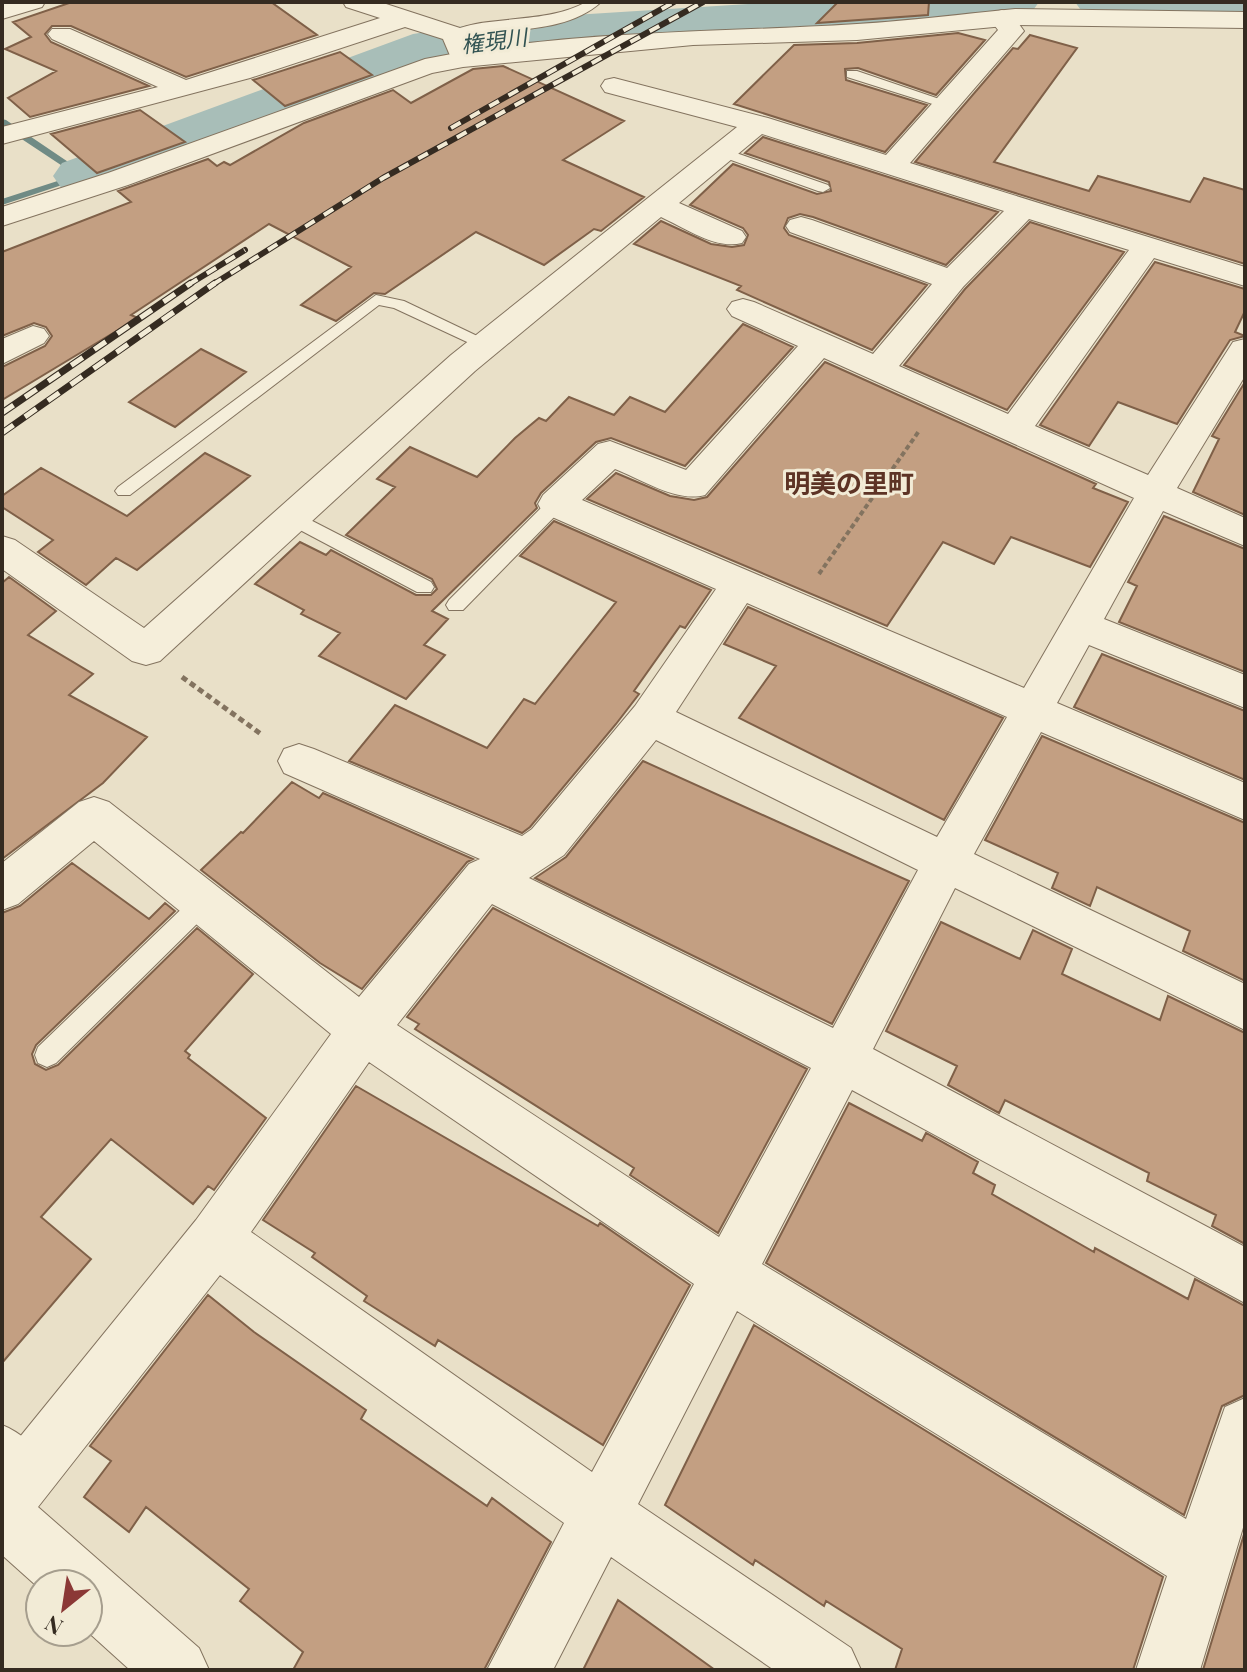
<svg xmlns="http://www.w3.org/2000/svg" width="1247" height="1672" viewBox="0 0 1247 1672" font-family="'Playfair Display','Noto Sans JP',serif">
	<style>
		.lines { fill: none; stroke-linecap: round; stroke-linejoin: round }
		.stream { fill: #708b85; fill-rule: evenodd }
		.river { fill: #a8beb8; fill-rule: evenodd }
		.building { fill: #c39f82; stroke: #7f6048; stroke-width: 2 }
		.service-casing { stroke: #83735f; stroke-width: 2 }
		.minor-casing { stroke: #83735f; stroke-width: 2 }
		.tertiary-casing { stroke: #83735f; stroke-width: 2 }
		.path-far1 { stroke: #83735f; stroke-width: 4; stroke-dasharray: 5 3; stroke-linecap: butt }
		.path { stroke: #83735f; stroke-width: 5; stroke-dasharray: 6 4; stroke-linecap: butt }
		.service { fill: #f5eeda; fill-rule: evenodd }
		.minor { fill: #f5eeda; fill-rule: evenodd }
		.tertiary { fill: #f5eeda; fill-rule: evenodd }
		.rail-far1-casing { stroke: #352b21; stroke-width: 6 }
		.rail-casing { stroke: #352b21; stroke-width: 7 }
		.rail-far1 { stroke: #f2ebd6; stroke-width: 4; stroke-dasharray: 11; stroke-linecap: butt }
		.rail { stroke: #f2ebd6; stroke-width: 5; stroke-dasharray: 14; stroke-linecap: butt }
		.labels { text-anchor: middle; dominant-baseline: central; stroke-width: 6; stroke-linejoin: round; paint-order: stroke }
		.far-water-label { font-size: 22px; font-style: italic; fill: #325352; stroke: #f2ebd6 }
		.neighbourhood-label { font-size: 26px; font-weight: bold; fill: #5d3325; stroke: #f2ebd6 }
	</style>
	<rect width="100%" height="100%" fill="#e9e0c8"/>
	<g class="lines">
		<path class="stream" d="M2 119 6 120 89 176 2 205V199L76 175 2 126Z"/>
		<path class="river" d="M780 2H1039L1031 13 1012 18 877 31 709 37 510 53 425 66 106 189 84 195 62 189 53 176 62 163 413 34 510 19Z
			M1075 2H1245V21L1102 18 1083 13Z"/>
	</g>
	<path class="building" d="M72 2H271L317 35 186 77 71 26H52L45 34 51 42 149 86 30 117 8 98 56 71 5 49 31 37 13 22Z
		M838 2H929L928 15 817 23Z
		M958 33 985 40 936 95 858 68 845 69 846 80 927 105 885 152 734 104 794 45 857 43Z
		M1030 35 1077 48 994 162 1089 191 1098 176 1190 202 1204 178 1245 190V264L915 162 1013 48 1018 49Z
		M340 52 372 75 285 106 253 80Z
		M503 66 624 121 563 160 644 197 601 231 594 229 544 265 476 232 385 294 374 293 336 321 301 305 351 267 269 224 131 315 138 318 2 400V367L45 346 52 336 46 327 34 323 2 336V252L131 202 118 191 208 159 217 166 224 162 230 165 304 123 393 90 411 103 473 69Z
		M140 110 185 142 97 173 51 134Z
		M763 137 998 212 946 265 813 217 800 214 788 218 784 228 789 235 927 285 872 350 737 290 741 286 634 244 661 221 711 244 732 247 744 245 748 235 743 228 690 205 733 164 817 194 831 191 829 182 745 153Z
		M1030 222 1124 252 1007 410 904 365 965 289Z
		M1155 262 1245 289V311L1235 332 1245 336 1230 340 1177 424 1118 402 1089 446 1040 425Z
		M743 324 793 347 685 466 611 438 596 442 541 493 535 503 537 508 432 611 448 619 424 645 445 655 406 699 319 656 340 633 301 614 304 610 255 584 300 542 326 555 331 550 416 595H431L437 589 432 579 346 535 395 487 377 479 410 447 477 477 515 438 539 418 546 421 569 397 614 415 630 397 665 412Z
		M201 349 246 372 175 427 129 402Z
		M825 362 1096 484 1093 488 1128 502 1090 567 1011 537 994 564 943 542 887 626 587 499 616 473 670 496 694 500 707 497Z
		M1245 382V515L1193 492 1219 439 1212 436Z
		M205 453 250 476 137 570 116 558 86 585 38 552 53 540 2 507V496L41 468 127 516Z
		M1164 516 1245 549V672L1119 622 1137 586 1128 582Z
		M554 521 711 590 685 628 680 626 634 691 639 694 616 724 530 827 522 833 349 761 395 705 487 748 524 699 535 704 616 602 520 556Z
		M9 577 56 611 28 635 93 674 69 695 147 737 103 783 2 859V583Z
		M748 607 1003 718 944 820 739 718 776 666 724 644Z
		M1102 654 1245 711V780L1074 707Z
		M1042 736 1245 823V981L1183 951 1190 931 1097 887 1090 906 1052 888 1058 873 985 840Z
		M643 761 909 881 832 1024 535 878 566 857Z
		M292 782 319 798 323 793 473 859 467 862 362 989 320 963 201 870 241 832 243 833Z
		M72 863 149 919 165 903 175 911 36 1045 32 1054 35 1064 46 1070 58 1065 197 928 253 974 185 1051 190 1055 188 1058 266 1118 214 1190 208 1186 193 1204 111 1139 41 1217 91 1259 2 1363V913L20 906Z
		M493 908 807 1069 718 1233 630 1175 634 1168 415 1029 419 1024 407 1017Z
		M941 922 1020 959 1033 930 1072 949 1062 974 1160 1020 1168 996 1245 1033V1244L1212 1226 1216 1215 1147 1181 1149 1173 1005 1100 999 1113 948 1085 957 1066 886 1031Z
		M356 1086 598 1226 600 1223 690 1285 603 1445 438 1340 435 1346 364 1301 367 1296 312 1257 315 1253 263 1220Z
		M849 1103 922 1141 926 1133 978 1162 973 1173 995 1185 992 1194 1094 1252 1095 1248 1188 1299 1195 1279 1245 1306V1395L1222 1406 1184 1515 766 1263Z
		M208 1295 254 1332 366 1410 361 1419 487 1506 492 1498 551 1542 484 1670H293L303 1652 240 1601 249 1589 146 1507 129 1532 84 1497 111 1461 90 1446Z
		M754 1325 1163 1577 1133 1670H895L902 1649 826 1601 824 1606 755 1560 753 1565 665 1505Z
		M1245 1531V1670H1203Z
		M618 1600 715 1670H583Z"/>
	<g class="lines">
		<g class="service-casing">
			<path id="service" d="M586 2H601C564 36 500 27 454 38L448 34C476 14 544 26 586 2Z
				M847 71H857L954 104 942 107 847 77Z
				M722 148 828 185 830 188 823 192 818 191 717 155V149Z
				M376 295 404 301 494 344 492 348H480L394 308 379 305 130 495H118L115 491 118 487Z
				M556 498 565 504 562 509 463 610H449L446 605 449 600 550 499Z
				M291 510 431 582 434 587 431 592H417L285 522 282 517Z
				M204 892 212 895 215 902 212 909 56 1063 47 1067 38 1063 35 1055 38 1047 196 895Z
				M2 1425C20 1432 40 1449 48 1467L43 1477 33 1482 23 1477 2 1459Z"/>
		</g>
		<g class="minor-casing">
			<path id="minor" d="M8 2H45L42 7 2 19V4Z
				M343 2H380L463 29 476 59 472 65H454L443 39 405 27 250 78 2 144V127L158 87 52 39 48 34 52 29H70L186 80 380 18 346 7Z
				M1002 10 1011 13 1024 31 910 163 1245 267V286L1154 258 1035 426 1148 475 1233 342 1245 339V376L1177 488 1245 518V546L1163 511 1104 619 1245 675V708L1089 645 1057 703 1245 783V820L1041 732 974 854 1245 984V1030L955 888 873 1049 1245 1247V1303L852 1090 762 1264 1186 1519 1225 1407 1245 1398V1521L1200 1670H1136L1167 1576 737 1311 638 1504 851 1648 861 1670H774L611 1557 553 1670H487L564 1523 220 1275 38 1507 199 1648 209 1670H130L88 1632V1584H40V1589L2 1555V1459L196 1220 331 1034 94 841 18 904 2 910V863L79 802 94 797 109 802 359 997 469 864 480 859 284 773 278 761 284 749 299 744 314 749 522 836 532 829 635 706 716 589 543 513 538 504 543 495 598 444 610 441 686 470 798 346 732 316 727 309 732 302 743 299 754 302 873 354 932 284 790 232 786 226 790 220 801 217 812 220 947 268 1004 211 762 134 679 203 742 231 746 237 742 243C716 250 685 228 661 217L475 371 160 661 146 665 132 661 2 569V536L15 540 144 628 451 355 737 127 605 92 601 86 605 80 614 78 768 118 886 155 998 30 989 18 993 13ZM1029 219 1129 250 1008 414 899 366 963 287ZM824 358 1134 498 1024 688 582 500 615 469C641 479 677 503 705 495ZM747 603 1007 717 937 837 676 712ZM656 740 918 870 833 1028 529 878 564 855ZM492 904 811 1068 719 1237 397 1025ZM369 1062 694 1284 592 1472 251 1232Z
				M33 326 44 329 49 336 44 343 2 364V339Z"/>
		</g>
		<g class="tertiary-casing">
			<path id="tertiary" d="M1015 9 1245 12V28L1015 25 857 40 693 45 463 67 432 73 128 185 2 226V207L108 173 425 59C567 30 713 33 857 24 910 21 962 14 1015 9Z"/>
		</g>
		<path class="path-far1" d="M819 574 919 431"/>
		<path class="path" d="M182 677 261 734"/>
		<use href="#service" class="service"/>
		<use href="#minor" class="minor"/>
		<use href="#tertiary" class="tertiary"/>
		<g class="rail-far1-casing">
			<path id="rail-far1" d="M451 128 674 2
				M188 285 245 250
				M212 285 383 178 703 2"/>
		</g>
		<g class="rail-casing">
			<path id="rail" d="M2 413 191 283
				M2 433 215 283"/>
		</g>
		<use href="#rail-far1" class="rail-far1"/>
		<use href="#rail" class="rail"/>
	</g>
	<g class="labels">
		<g class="far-water-label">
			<text transform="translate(494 40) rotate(-7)">権現川</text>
		</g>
		<g class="neighbourhood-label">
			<text x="849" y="482">明美の里町</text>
		</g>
	</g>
	<rect width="1247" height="1672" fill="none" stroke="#352b21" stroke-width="8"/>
	<g transform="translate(64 1608) rotate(210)"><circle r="38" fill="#f2ebd6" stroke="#a69e8e" stroke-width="2"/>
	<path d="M0-6L14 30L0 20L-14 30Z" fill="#8b3836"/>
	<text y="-12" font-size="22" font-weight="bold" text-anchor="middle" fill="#352b21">N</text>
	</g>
</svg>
